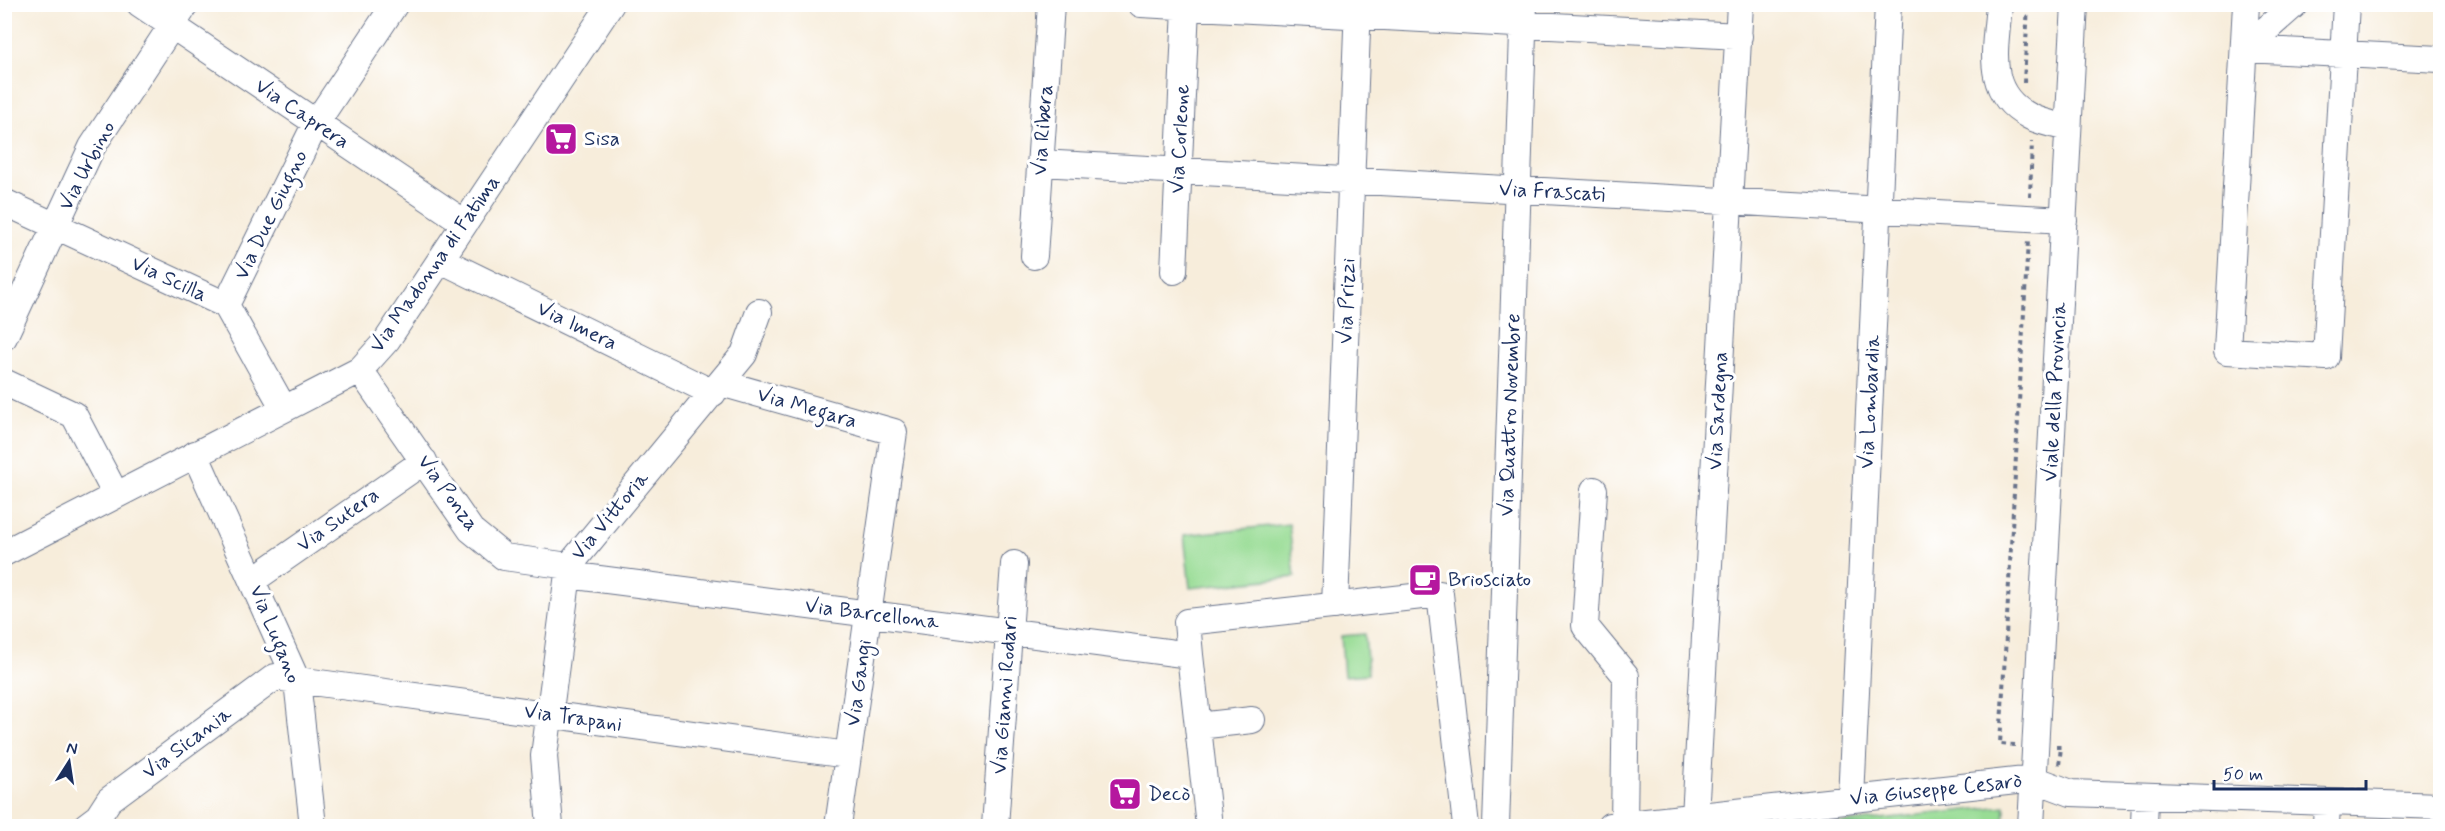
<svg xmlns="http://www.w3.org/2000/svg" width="2445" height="831" viewBox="0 0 2445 831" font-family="Mynerve,sans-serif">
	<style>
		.park { fill: #98dc94; stroke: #5a8679; stroke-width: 1.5 }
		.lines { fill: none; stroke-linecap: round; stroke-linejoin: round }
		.minor-casing { stroke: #68728a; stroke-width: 28 }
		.path { stroke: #68728a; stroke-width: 4; stroke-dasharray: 4.5 4.5; stroke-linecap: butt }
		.minor { stroke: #fff; stroke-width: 26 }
		.labels { text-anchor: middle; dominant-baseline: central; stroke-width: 6; stroke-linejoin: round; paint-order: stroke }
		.street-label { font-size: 21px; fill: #1b2f5e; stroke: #fff }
		.poi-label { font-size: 21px; fill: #1b2f5e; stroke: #fff; text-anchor: start }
	</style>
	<rect width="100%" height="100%" fill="#fff"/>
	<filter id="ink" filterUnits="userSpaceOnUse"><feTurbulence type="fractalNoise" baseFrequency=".0167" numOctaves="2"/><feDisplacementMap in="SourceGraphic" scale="12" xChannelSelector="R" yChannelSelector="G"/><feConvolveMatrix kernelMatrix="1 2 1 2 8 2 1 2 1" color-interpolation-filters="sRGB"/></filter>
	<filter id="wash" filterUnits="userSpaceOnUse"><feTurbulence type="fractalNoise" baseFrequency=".008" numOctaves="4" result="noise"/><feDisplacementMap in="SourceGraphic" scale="24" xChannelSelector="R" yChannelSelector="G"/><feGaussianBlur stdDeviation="1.35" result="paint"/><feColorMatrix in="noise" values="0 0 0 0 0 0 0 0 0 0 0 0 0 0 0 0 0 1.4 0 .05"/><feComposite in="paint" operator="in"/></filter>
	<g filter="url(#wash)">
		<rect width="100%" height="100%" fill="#f7eddb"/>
		<path class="park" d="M1289 524 1295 577 1190 588 1184 535Z
			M1365 634 1368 674 1344 676 1341 636Z
			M2005 806 2004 826H1812Z"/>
	</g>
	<g filter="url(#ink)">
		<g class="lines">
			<g class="minor-casing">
				<path id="minor" d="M140 4 465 223
					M1141 4 1739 36
					M1999 4C1996 47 1983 92 2029 116 2040 122 2056 125 2068 128
					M2246 4 2227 351 2326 357 2346 4
					M2244 49 2440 59
					M2244 49 2295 4
					M1040 163 2064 220
					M4 202 226 305 284 409
					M1034 256 1051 4
					M441 260 713 393
					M1174 271 1186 7
					M226 305 316 123 395 4
					M4 337 92 147 186 4
					M360 370 471 530 504 557 569 566
					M4 382 74 415 116 495
					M721 383 894 432 838 826
					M195 454 297 681 313 826
					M1594 490 1585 626 1626 676 1624 825
					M4 553 360 370 387 340 611 4
					M568 575 1190 655 1209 826
					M253 580 424 461
					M1335 606 1358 4
					M1190 655 1187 622 1440 594 1466 826
					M1198 726 1252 720
					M1851 799 1888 4
					M1695 817 1740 4
					M86 826 98 817 109 800 275 677 848 755
					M550 826 544 756 569 566 744 354 759 312
					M995 826 1014 564
					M1496 826 1524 4
					M1610 826 2034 779 2071 793 2440 806
					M2031 826 2075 4
					M2144 826 2145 796
					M2326 826 2327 802"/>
			</g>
			<path class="path" d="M2024 83 2028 4
				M2030 197 2032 141
				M2015 745 2000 744 2028 240
				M2056 747H2061L2059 765"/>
			<use href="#minor" class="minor"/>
		</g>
	</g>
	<defs>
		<g id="supermarket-square" transform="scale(1.725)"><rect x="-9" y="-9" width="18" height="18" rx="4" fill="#b5179e" stroke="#fff"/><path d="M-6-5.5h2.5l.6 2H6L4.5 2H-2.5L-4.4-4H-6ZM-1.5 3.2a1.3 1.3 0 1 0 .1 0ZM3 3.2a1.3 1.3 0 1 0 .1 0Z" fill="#fff"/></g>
		<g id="cafe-square" transform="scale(1.725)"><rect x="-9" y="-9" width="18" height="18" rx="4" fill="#b5179e" stroke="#fff"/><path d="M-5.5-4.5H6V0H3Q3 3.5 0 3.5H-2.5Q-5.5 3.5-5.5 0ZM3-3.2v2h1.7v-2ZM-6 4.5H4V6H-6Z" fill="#fff"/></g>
	</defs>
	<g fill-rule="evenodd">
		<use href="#supermarket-square" x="561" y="139"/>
		<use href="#cafe-square" x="1425" y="580"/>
		<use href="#supermarket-square" x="1125" y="794"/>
	</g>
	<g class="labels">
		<g class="street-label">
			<text transform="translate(302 114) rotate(34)">Via Caprera</text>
			<text transform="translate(1043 130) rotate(-86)">Via Ribera</text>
			<text transform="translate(1180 139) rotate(-87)">Via Corleone</text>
			<text transform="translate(87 166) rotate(-62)">Via Urbino</text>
			<text transform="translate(1552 192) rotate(3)">Via Frascati</text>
			<text transform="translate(271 215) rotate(-64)">Via Due Giugno</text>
			<text transform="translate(435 264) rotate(-55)">Via Madonna di Fatima</text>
			<text transform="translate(169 279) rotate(25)">Via Scilla</text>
			<text transform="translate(1347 301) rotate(-88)">Via Prizzi</text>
			<text transform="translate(577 326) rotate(26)">Via Imera</text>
			<text transform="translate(2055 392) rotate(-87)">Viale della Provincia</text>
			<text transform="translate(1870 402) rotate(-87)">Via Lombardia</text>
			<text transform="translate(807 408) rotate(16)">Via Megara</text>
			<text transform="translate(1718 411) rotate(-87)">Via Sardegna</text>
			<text transform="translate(1510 415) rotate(-88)">Via Quattro Novembre</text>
			<text transform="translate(448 493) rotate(54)">Via Ponza</text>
			<text transform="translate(610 516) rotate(-50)">Via Vittoria</text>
			<text transform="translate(338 520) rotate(-35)">Via Sutera</text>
			<text transform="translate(872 614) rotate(7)">Via Barcellona</text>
			<text transform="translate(275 634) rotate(68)">Via Lugano</text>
			<text transform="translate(859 683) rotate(-82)">Via Gangi</text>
			<text transform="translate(1005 695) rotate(-86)">Via Gianni Rodari</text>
			<text transform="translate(573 718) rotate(8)">Via Trapani</text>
			<text transform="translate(187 743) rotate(-37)">Via Sicania</text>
			<text transform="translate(1936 790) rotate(-6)">Via Giuseppe Cesarò</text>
		</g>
		<g class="poi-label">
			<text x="584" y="139">Sisa</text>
			<text x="1448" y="580">Briosciato</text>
			<text x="1148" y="794">Decò</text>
		</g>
	</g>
	<rect width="2445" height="831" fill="none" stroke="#fff" stroke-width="24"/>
	<g transform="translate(69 762) rotate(12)" stroke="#ffffff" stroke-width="4.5" paint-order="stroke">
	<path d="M0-4.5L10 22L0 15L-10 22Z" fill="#1b2f5e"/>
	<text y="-9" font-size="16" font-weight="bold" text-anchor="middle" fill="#1b2f5e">N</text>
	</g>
	<path d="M2214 780v9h152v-9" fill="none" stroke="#1b2f5e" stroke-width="3"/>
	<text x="2223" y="780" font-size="18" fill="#1b2f5e" stroke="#ffffff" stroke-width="4.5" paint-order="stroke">50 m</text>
</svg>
